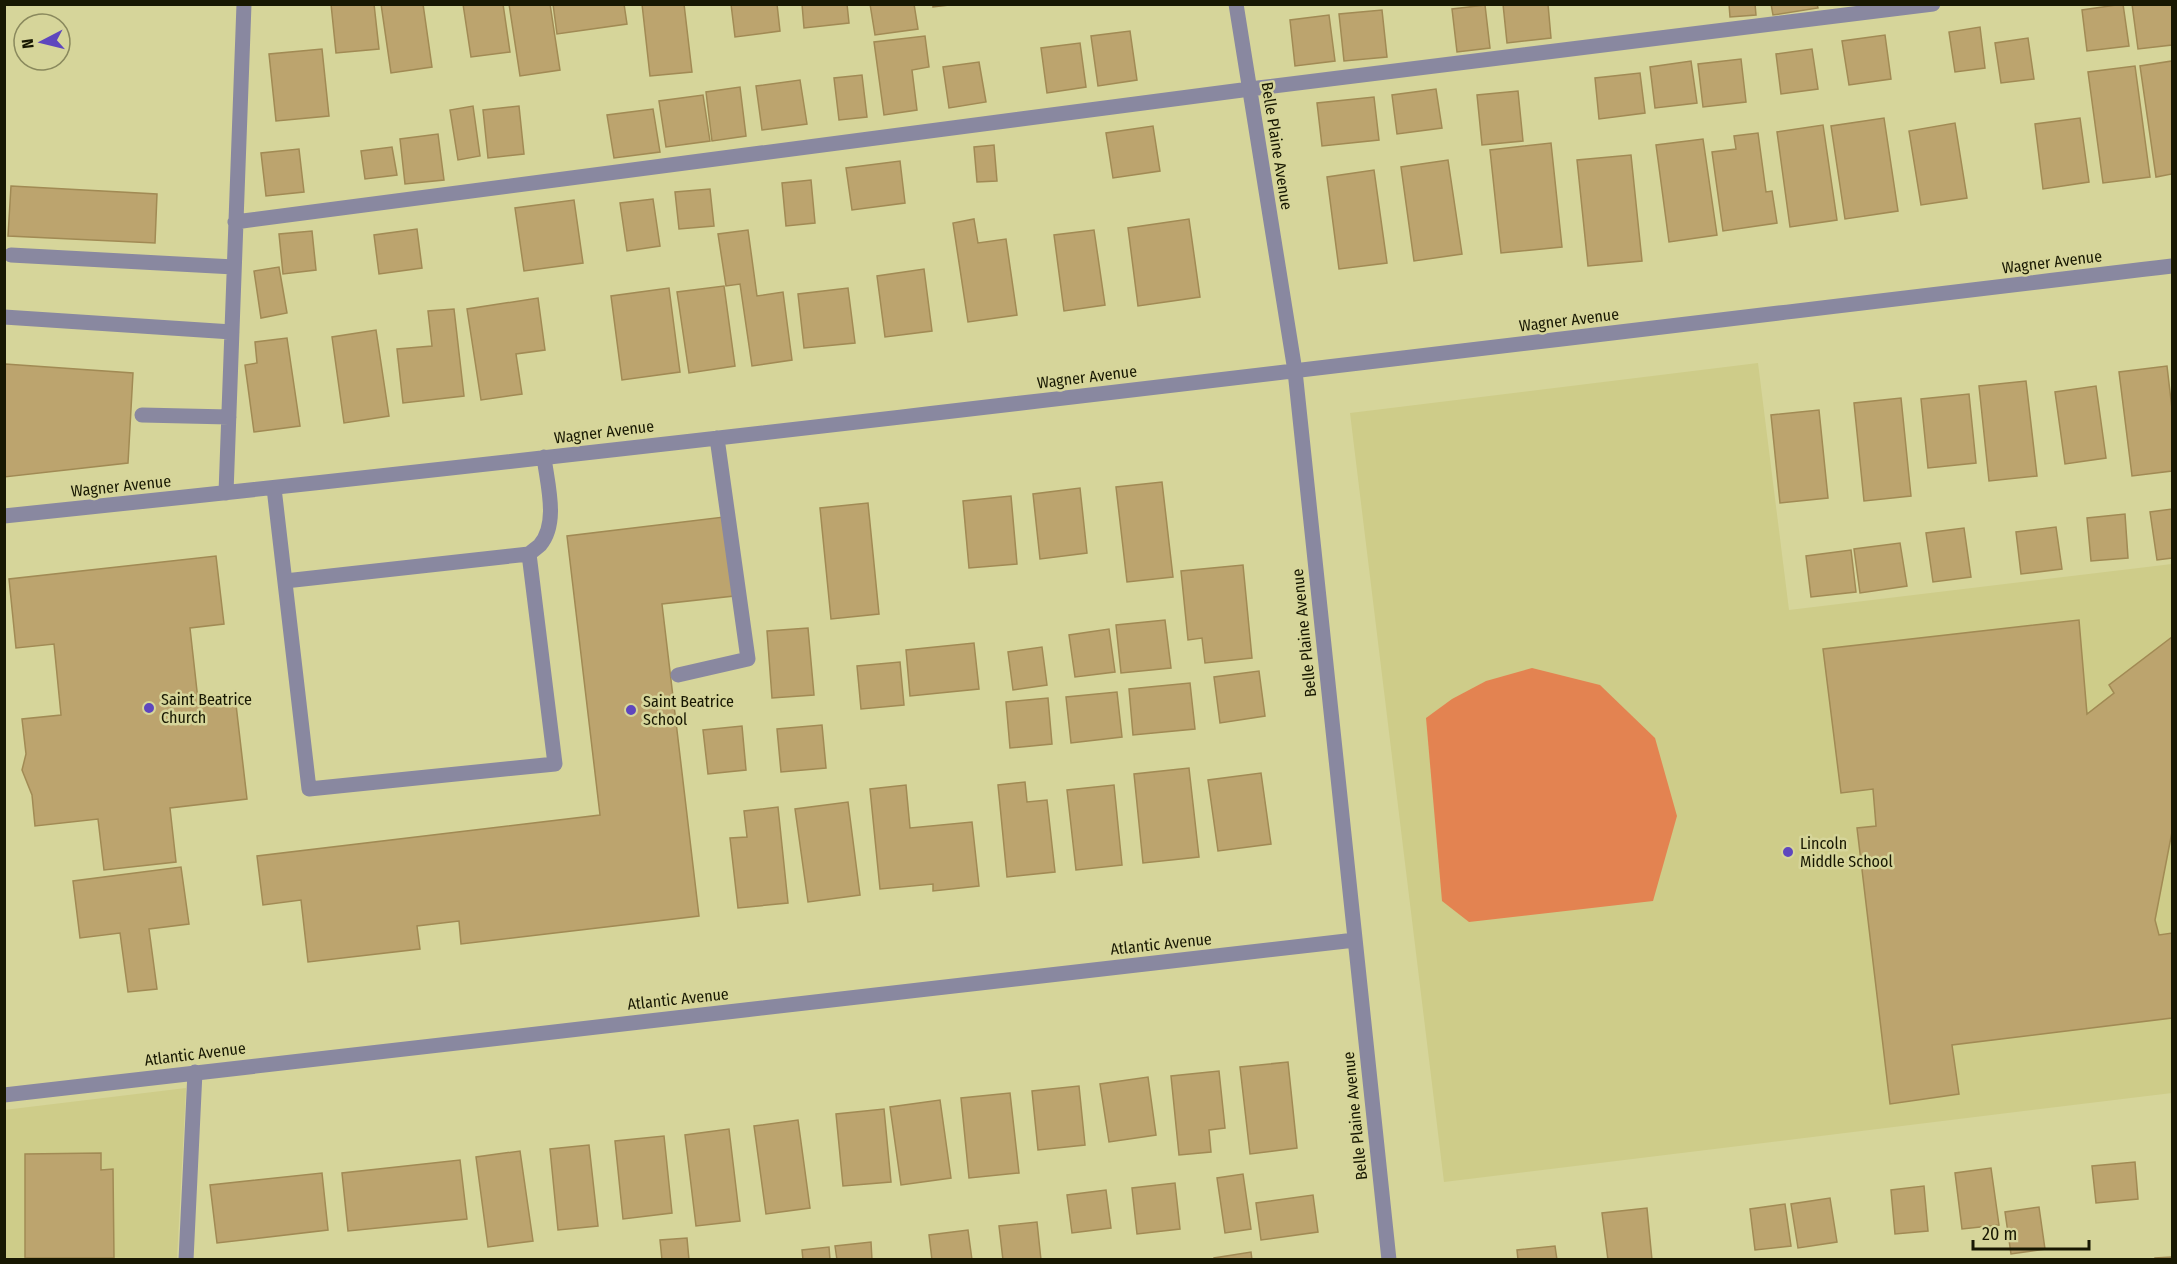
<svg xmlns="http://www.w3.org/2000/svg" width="2177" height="1264" viewBox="0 0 2177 1264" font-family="'Fira Sans Condensed',sans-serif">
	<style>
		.built { fill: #cecc89 }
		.green { fill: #e38351 }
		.building { fill: #bca46e; stroke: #a18a54; stroke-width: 1.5 }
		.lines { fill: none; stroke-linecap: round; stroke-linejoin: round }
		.minor { stroke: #8988a0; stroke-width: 15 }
		.poi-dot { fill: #5e46be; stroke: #d6d59a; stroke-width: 2 }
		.labels { text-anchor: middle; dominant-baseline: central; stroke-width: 5; stroke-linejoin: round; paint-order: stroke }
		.street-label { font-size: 16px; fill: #181802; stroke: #d6d59a }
		.poi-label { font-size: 16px; fill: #181802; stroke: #d6d59a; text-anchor: start }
	</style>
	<rect width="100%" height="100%" fill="#d6d59a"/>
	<path class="built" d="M1758 363 1789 610 2172 564V1093L1444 1182 1350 413Z
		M186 1088 177 1259H5L4 1110Z"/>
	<path class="green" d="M1532 668 1600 685 1655 738 1677 816 1653 901 1469 922 1442 901 1426 718 1452 699 1486 681Z"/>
	<path class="building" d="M331 4H374L379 49 336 53Z
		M381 4H423L432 67 391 73Z
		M463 4H503L510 52 471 57Z
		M509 4H550L560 70 520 76Z
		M553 4H624L627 24 557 34Z
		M642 4H684L692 72 650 76Z
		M731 4H777L780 31 735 37Z
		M802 4H847L849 23 804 28Z
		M870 4H914L918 29 875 35Z
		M933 4H958L933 7Z
		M1503 4H1548L1551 38 1507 43Z
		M1729 4H1755L1756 15 1730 17Z
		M1771 4H1817L1818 8 1773 15Z
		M2123 4 2129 46 2087 51 2082 10Z
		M2132 4H2172V45L2138 49Z
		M1485 5 1490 48 1457 52 1452 9Z
		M1382 10 1387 57 1344 61 1339 14Z
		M1329 15 1335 61 1295 66 1290 20Z
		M1980 27 1985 68 1955 72 1949 32Z
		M1130 31 1137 80 1098 86 1091 36Z
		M1885 35 1891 79 1849 85 1842 41Z
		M925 36 929 67 912 70 917 110 884 115 874 42Z
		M2028 38 2034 79 2001 83 1995 43Z
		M1080 43 1086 87 1047 93 1041 48Z
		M322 49 329 116 276 121 269 54Z
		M1812 49 1818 89 1781 94 1776 54Z
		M1741 59 1746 102 1703 107 1698 64Z
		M1691 61 1697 103 1655 108 1650 67Z
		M2172 61V174L2156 177 2140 66Z
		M979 62 986 102 949 108 943 67Z
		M2135 66 2150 177 2103 183 2088 72Z
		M1640 73 1645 113 1599 119 1595 78Z
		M862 75 867 117 839 120 834 78Z
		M800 80 807 124 762 130 756 86Z
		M740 87 746 136 712 141 706 92Z
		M1436 89 1442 128 1397 134 1392 95Z
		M1518 91 1523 141 1482 145 1477 95Z
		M703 95 710 141 666 147 659 101Z
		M1374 97 1379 140 1322 146 1317 103Z
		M473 106 480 156 458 160 450 110Z
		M519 106 524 154 488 158 483 110Z
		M653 109 660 152 614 158 607 115Z
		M1884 118 1898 211 1845 219 1831 126Z
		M2080 118 2089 182 2043 189 2035 124Z
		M1955 123 1967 198 1921 205 1909 131Z
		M1823 125 1837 220 1790 227 1777 132Z
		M1153 126 1160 171 1113 178 1106 133Z
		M1758 133 1766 192 1772 191 1777 223 1723 231 1712 152 1736 149 1734 136Z
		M438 134 444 180 405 184 400 139Z
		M1703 139 1717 235 1669 242 1656 145Z
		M1551 143 1562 247 1501 253 1490 150Z
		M994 145 997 181 977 182 974 147Z
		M392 147 397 175 365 179 361 151Z
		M299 149 304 192 266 196 261 153Z
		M1631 155 1642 261 1588 266 1577 160Z
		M1448 160 1462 254 1414 261 1401 167Z
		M900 161 905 203 852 210 846 168Z
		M1374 170 1387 263 1339 269 1327 177Z
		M811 180 815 223 786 226 782 183Z
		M11 186 157 194 155 243 8 236Z
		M710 189 714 226 679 229 675 192Z
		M653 199 660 246 627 251 620 203Z
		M574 200 583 263 524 271 515 208Z
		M974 219 978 243 1006 239 1017 315 968 322 953 223Z
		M1189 219 1200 297 1138 306 1128 228Z
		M417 229 422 268 379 274 374 235Z
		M748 230 757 296 783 292 792 360 752 366 740 284 726 286 718 234Z
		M1094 230 1105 305 1064 311 1054 235Z
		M312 231 316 270 283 274 279 234Z
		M279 267 287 313 261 318 254 271Z
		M924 269 932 331 885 337 877 276Z
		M724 286 735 366 689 373 677 292Z
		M669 288 680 372 622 380 611 296Z
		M848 288 855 343 804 348 798 294Z
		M538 298 545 350 516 354 522 394 481 400 467 309Z
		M454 309 464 396 403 403 397 349 432 346 428 311Z
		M376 330 389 416 344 423 332 337Z
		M287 338 300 426 254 432 245 365 257 363 255 342Z
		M5 364 133 373 128 463 4 477Z
		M2167 366 2172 409V471L2132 476 2119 372Z
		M2026 381 2037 476 1989 481 1979 386Z
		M2096 386 2106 458 2065 464 2055 392Z
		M1969 394 1976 463 1928 468 1921 399Z
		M1901 398 1911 496 1864 501 1854 403Z
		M1819 410 1828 498 1780 503 1771 415Z
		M1162 482 1173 577 1127 582 1116 487Z
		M1080 488 1087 553 1040 559 1033 494Z
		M1011 496 1017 564 969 568 963 501Z
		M868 503 879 614 831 619 820 508Z
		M2172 509V558L2157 560 2150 512Z
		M2125 514 2128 558 2091 561 2087 518Z
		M724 517 734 596 662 604 699 916 461 944 459 921 417 926 420 949 308 962 301 900 263 905 257 856 600 815 567 536Z
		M2056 527 2062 569 2021 574 2016 532Z
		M1964 528 1971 577 1933 582 1926 533Z
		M1900 543 1907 586 1860 593 1854 549Z
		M1851 550 1856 592 1811 597 1806 556Z
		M216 556 224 624 190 628 198 700 235 696 247 799 170 808 176 862 104 870 98 819 35 826 32 795 22 770 26 754 22 719 61 715 54 644 16 648 9 579Z
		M1243 565 1252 658 1205 663 1202 638 1188 640 1181 571Z
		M1165 620 1171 668 1121 673 1116 625Z
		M2079 620 2087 714 2114 693 2109 685 2172 637V832L2155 920 2159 935 2172 933V1018L1952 1045 1959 1094 1890 1104 1857 828 1876 826 1873 789 1841 793 1823 649Z
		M808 628 814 695 772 698 767 631Z
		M1109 629 1115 672 1075 677 1069 635Z
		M974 643 979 689 910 696 906 650Z
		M1042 647 1047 685 1013 690 1008 652Z
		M900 662 904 705 861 709 857 666Z
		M1259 671 1265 716 1220 723 1214 677Z
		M1190 683 1195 729 1133 735 1129 689Z
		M1117 692 1122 737 1071 743 1066 697Z
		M1048 698 1052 744 1010 748 1006 702Z
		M822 725 826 768 781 772 777 729Z
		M742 726 746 770 708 774 703 730Z
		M1189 768 1199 857 1143 863 1134 774Z
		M1261 773 1271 844 1218 851 1208 780Z
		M1025 782 1027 802 1047 800 1055 872 1007 877 998 785Z
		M906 785 910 828 972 822 979 886 933 891V884L880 889 870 789Z
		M1114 785 1122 865 1076 870 1067 790Z
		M848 802 860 895 808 902 795 809Z
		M778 807 788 903 738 908 730 838 747 837 744 811Z
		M181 867 189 924 149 929 157 989 128 992 120 933 80 938 73 881Z
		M1288 1062 1297 1148 1250 1154 1240 1067Z
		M1219 1071 1225 1128 1209 1130 1211 1152 1179 1155 1171 1076Z
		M1148 1077 1156 1135 1109 1142 1100 1084Z
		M1079 1086 1085 1145 1038 1150 1032 1091Z
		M1010 1093 1019 1173 969 1178 961 1098Z
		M940 1100 951 1178 901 1185 890 1107Z
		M884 1109 891 1182 843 1186 836 1114Z
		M798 1120 810 1208 766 1214 754 1126Z
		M729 1129 740 1221 696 1226 685 1135Z
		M664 1136 672 1213 623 1219 615 1141Z
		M589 1145 598 1226 558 1230 550 1149Z
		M520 1151 533 1241 488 1247 476 1157Z
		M101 1153V1170L113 1169 114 1258H25V1154Z
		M460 1160 467 1219 348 1231 342 1173Z
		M2135 1162 2138 1199 2096 1203 2092 1166Z
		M1991 1168 1999 1225 1962 1229 1955 1173Z
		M322 1173 328 1230 217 1243 210 1185Z
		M1243 1174 1251 1229 1225 1233 1217 1178Z
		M1175 1183 1180 1229 1137 1234 1132 1188Z
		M1924 1186 1928 1231 1895 1234 1891 1190Z
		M1106 1190 1111 1228 1072 1233 1067 1195Z
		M1313 1195 1318 1232 1261 1240 1256 1203Z
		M1830 1198 1837 1242 1798 1248 1791 1204Z
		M1785 1204 1791 1246 1755 1250 1750 1209Z
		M2039 1207 2045 1249 2011 1254 2005 1212Z
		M1647 1208 1652 1260H1608L1602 1213Z
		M1037 1222 1041 1260H1003L999 1226Z
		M968 1230 972 1260H932L929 1235Z
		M687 1238 689 1260H662L660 1240Z
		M871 1242 872 1260H837L835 1246Z
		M1555 1246 1557 1260H1518L1517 1250Z
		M829 1247 830 1260H803L802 1250Z
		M1251 1252 1252 1260H1214V1258Z
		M2172 1257V1260H2155V1258Z"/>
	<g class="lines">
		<path class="minor" d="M1236 4 1295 371 1389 1260
			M235 222 1250 89 1933 4
			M11 255 234 267
			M4 317 232 332
			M142 415 229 417
			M274 488 309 789 555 764 529 554
			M226 493 244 4
			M4 516C728 441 1450 352 2172 266
			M285 581 529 554C532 551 537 548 540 545 559 523 547 483 544 457
			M678 675 748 659 717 438
			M4 1095 1355 940
			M186 1260 195 1072"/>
	</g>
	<g class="poi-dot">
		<circle cx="149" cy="708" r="6"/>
		<circle cx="631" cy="710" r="6"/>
		<circle cx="1788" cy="852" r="6"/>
	</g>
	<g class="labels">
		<g class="street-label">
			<text transform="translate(1277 146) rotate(81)">Belle Plaine Avenue</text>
			<text transform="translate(2052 262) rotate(-7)">Wagner Avenue</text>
			<text transform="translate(1569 320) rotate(-7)">Wagner Avenue</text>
			<text transform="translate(1087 377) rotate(-7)">Wagner Avenue</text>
			<text transform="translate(604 432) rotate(-7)">Wagner Avenue</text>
			<text transform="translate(121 486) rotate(-6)">Wagner Avenue</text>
			<text transform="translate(1304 633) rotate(-96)">Belle Plaine Avenue</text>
			<text transform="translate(1161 944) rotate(-6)">Atlantic Avenue</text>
			<text transform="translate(678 999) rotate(-6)">Atlantic Avenue</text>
			<text transform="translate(195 1054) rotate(-7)">Atlantic Avenue</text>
			<text transform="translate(1355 1116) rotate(-96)">Belle Plaine Avenue</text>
		</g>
		<g class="poi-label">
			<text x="161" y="699">Saint Beatrice<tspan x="161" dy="18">Church</tspan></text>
			<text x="643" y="701">Saint Beatrice<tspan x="643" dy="18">School</tspan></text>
			<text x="1800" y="843">Lincoln<tspan x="1800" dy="18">Middle School</tspan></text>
		</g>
	</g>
	<rect width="2177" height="1264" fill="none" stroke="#181802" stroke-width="12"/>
	<g transform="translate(42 42) rotate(263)"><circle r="28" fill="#d6d59a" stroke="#8a895d" stroke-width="1.5"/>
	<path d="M0-4.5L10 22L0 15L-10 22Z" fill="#5e46be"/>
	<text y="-9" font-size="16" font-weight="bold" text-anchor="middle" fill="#181802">N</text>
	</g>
	<path d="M1973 1240v9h116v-9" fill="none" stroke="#181802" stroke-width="3"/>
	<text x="1982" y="1240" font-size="18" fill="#181802" stroke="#d6d59a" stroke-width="4.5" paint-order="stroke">20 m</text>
</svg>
